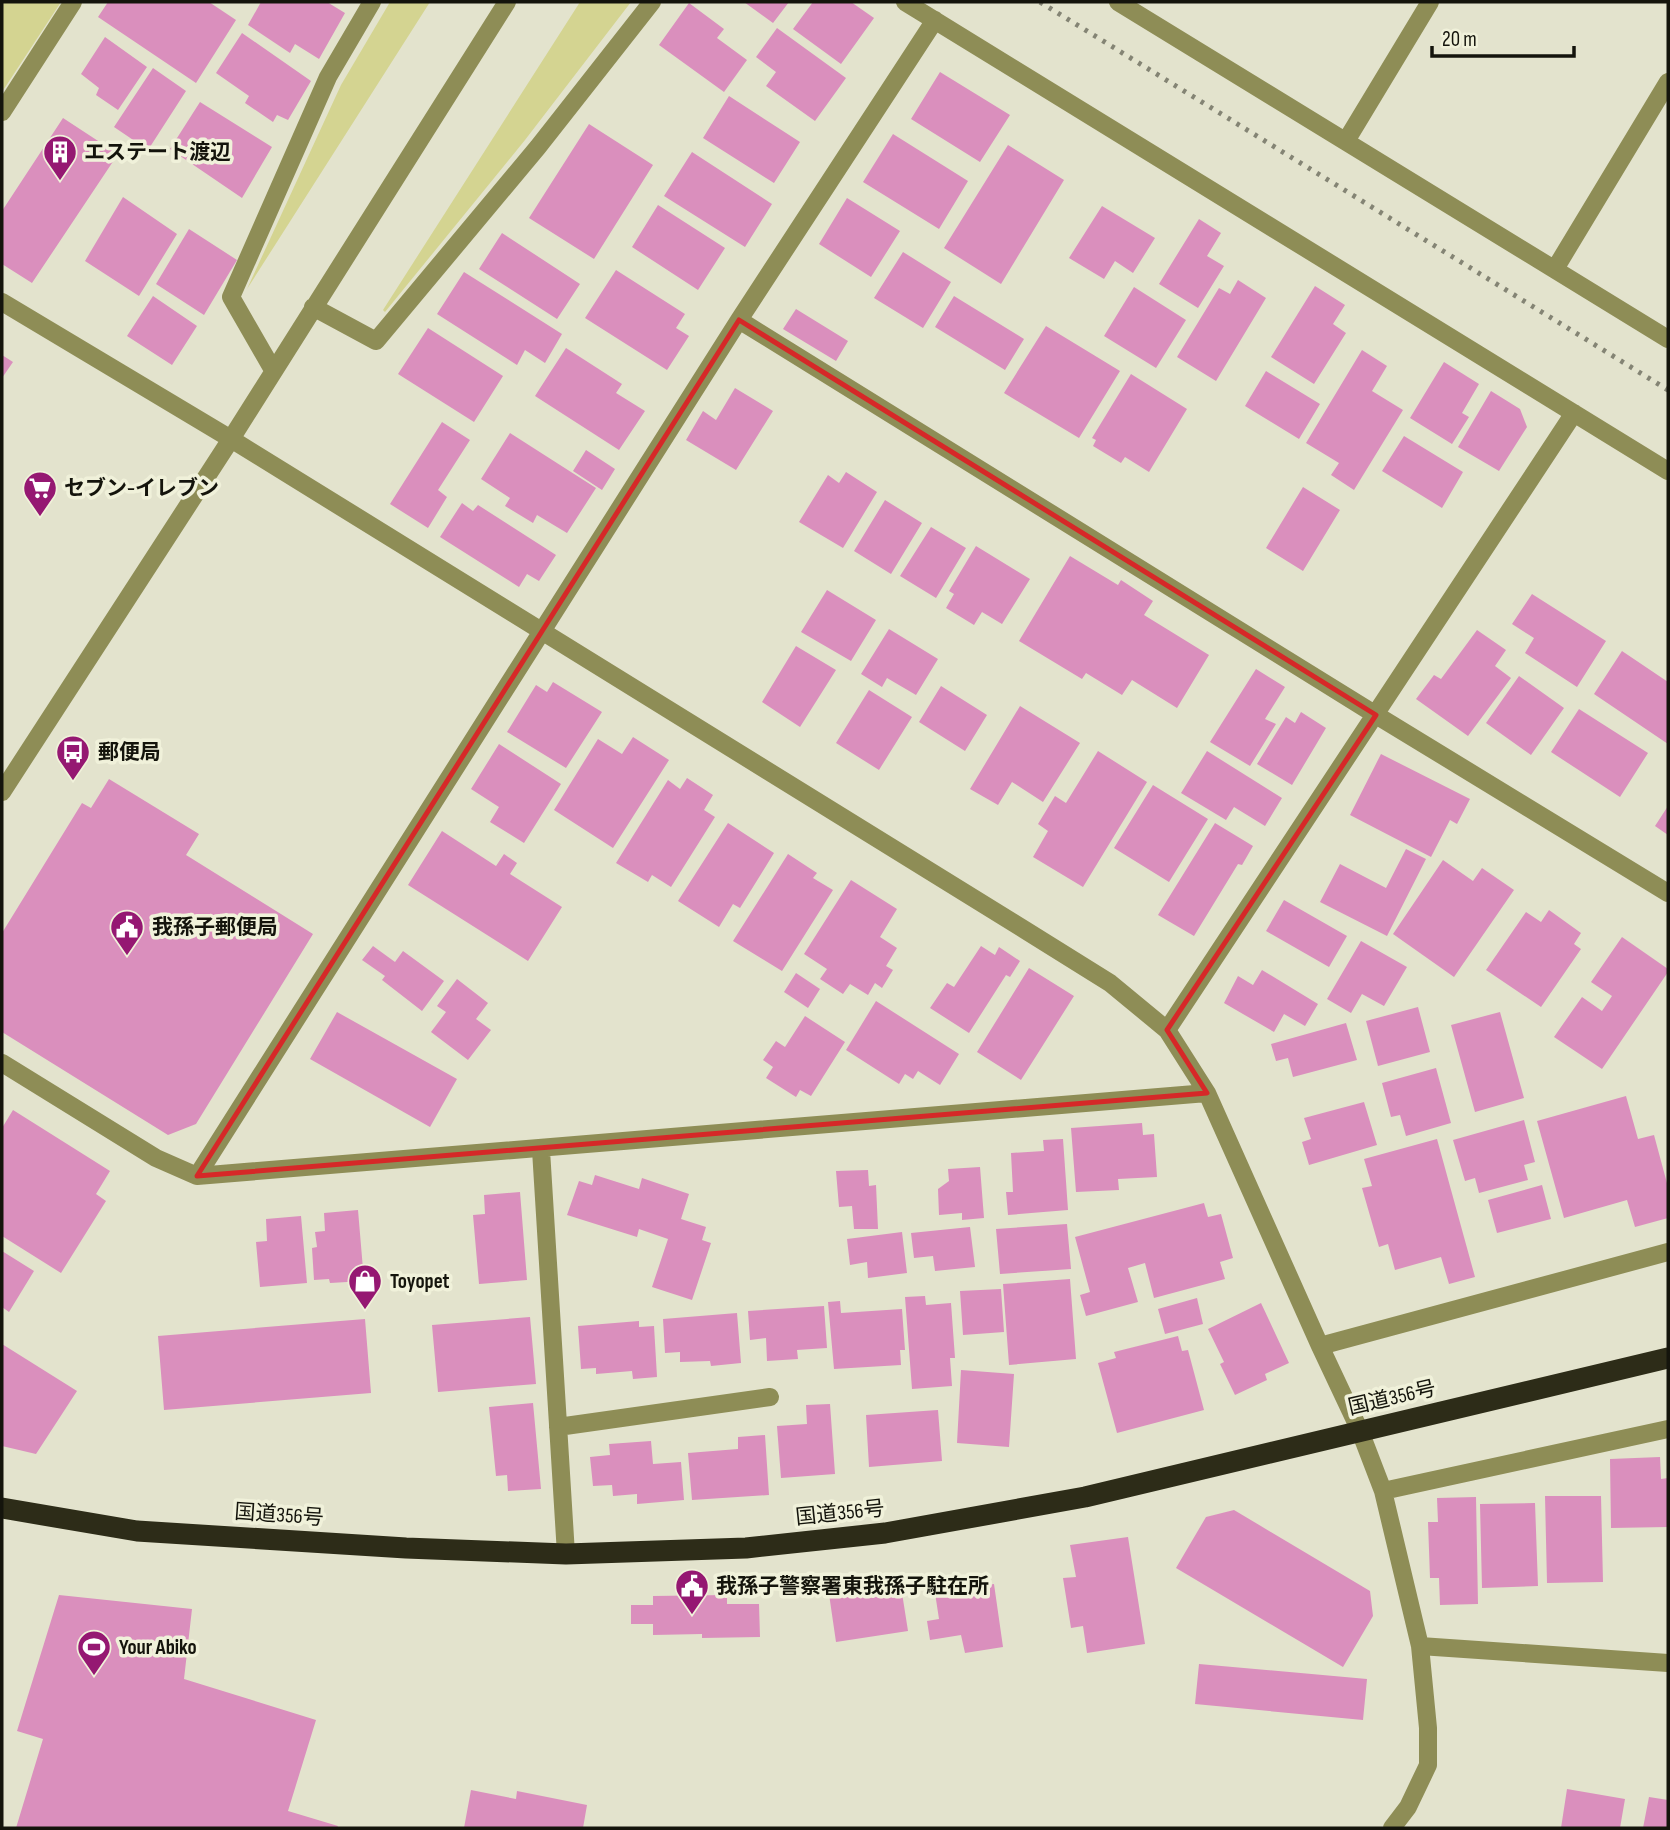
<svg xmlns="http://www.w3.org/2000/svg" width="1670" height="1830" viewBox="0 0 1670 1830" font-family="'Sofia Sans Condensed','Noto Sans JP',sans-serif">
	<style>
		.green { fill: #d4d491 }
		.building { fill: #da8fbd }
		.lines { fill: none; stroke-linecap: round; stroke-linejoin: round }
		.minor { stroke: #8e8d56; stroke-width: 18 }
		.highway { stroke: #2d2c18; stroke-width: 21 }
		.rail { stroke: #848474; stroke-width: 5; stroke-dasharray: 3.5 7; stroke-linecap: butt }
		.marked { fill: none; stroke: #d62828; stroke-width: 5; stroke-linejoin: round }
		.labels { text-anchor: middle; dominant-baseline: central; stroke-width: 7; stroke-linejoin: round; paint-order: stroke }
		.poi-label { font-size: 21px; font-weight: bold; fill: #14140c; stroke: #f0f1da; text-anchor: start }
		.street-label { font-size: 21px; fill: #14140c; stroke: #f0f1da }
	</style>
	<rect width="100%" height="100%" fill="#e3e3cd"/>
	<path class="green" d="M2 2H61L2 92Z
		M390 2H430L247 289 341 85Z
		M580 2H631L525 140 385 312 383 310Z"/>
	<path class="building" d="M108 2H209L236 20 196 83 98 17Z
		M261 2H327L345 13 319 59 295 44 290 53 248 25Z
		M744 2H789L773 23Z
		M813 2H851L874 18 841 64 793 29Z
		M689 3 724 29 717 38 747 60 724 92 659 45Z
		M777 28 846 78 815 121 766 86 776 72 756 57Z
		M242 33 311 81 288 120 277 115 273 122 245 103 249 96 216 73Z
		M105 37 147 67 118 110 96 95 99 88 81 74Z
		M153 68 186 91 148 150 114 127Z
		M940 72 1010 115 980 162 911 119Z
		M729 96 800 142 774 183 703 138Z
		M200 102 272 147 242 198 170 149Z
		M63 118 118 154 32 283 2 264V211Z
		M589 124 653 165 594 259 529 218Z
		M893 134 968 181 939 229 863 182Z
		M1008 145 1064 180 1001 284 944 248Z
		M692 152 772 204 745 247 664 196Z
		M123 197 177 234 139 296 85 261Z
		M847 198 900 231 871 277 819 244Z
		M658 205 725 248 698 290 632 247Z
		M1102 206 1155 238 1133 273 1115 261 1104 279 1069 258Z
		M1199 219 1221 233 1207 256 1224 266 1198 308 1159 284Z
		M189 229 237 260 204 315 156 284Z
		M502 233 580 284 557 319 479 269Z
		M903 252 951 282 923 328 874 298Z
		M616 270 685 314 676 328 689 336 667 370 585 318Z
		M464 272 562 334 545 363 525 350 517 365 437 314Z
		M1238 280 1266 298 1216 381 1177 357 1219 288 1230 294Z
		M1315 286 1345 305 1333 324 1346 333 1314 384 1271 357Z
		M1134 287 1186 320 1156 368 1104 336Z
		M153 296 197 326 172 365 127 336Z
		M954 296 1024 339 1005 370 935 327Z
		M796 309 848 341 836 361 783 329Z
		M1046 326 1120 371 1079 438 1004 393Z
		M428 328 503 376 474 422 398 374Z
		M566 348 622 384 616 393 645 411 619 450 535 396Z
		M1362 350 1387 366 1372 391 1403 410 1354 490 1331 475 1339 463 1306 443Z
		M2 355 13 362 2 378Z
		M1444 362 1479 384 1462 413 1469 417 1452 444 1410 418Z
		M1266 371 1320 404 1299 439 1245 406Z
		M1131 374 1187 409 1149 472 1125 457 1121 463 1093 446 1096 440 1092 438Z
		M735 388 773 411 736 470 686 440 703 411 716 420Z
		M1491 391 1520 409 1527 427 1499 471 1458 447Z
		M442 422 470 440 438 490 447 497 428 528 390 504Z
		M510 433 596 488 567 533 537 515 533 523 505 506 510 498 481 479Z
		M1404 436 1463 472 1442 508 1382 471Z
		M586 450 615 469 602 490 573 471Z
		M846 472 877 492 843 548 799 522 828 475 839 483Z
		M1303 487 1340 510 1303 571 1266 548Z
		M885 500 922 523 891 574 854 551Z
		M462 503 473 511 478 505 556 555 539 581 527 574 519 587 440 537Z
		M931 527 966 548 936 598 900 576Z
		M976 546 1030 579 1002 624 982 612 974 625 946 608 954 594 949 591Z
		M1070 556 1118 585 1121 580 1153 601 1144 615 1209 655 1177 708 1132 680 1122 695 1086 673 1082 679 1019 641Z
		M827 590 876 620 851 661 801 632Z
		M1532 594 1606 641 1577 687 1525 653 1534 638 1512 624Z
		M889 629 938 659 916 695 887 678 882 687 861 674Z
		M1477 630 1506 650 1495 666 1511 678 1468 736 1416 699 1434 675 1441 679Z
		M796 646 836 670 800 727 762 702Z
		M1622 651 1668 682V744L1594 694Z
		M1256 669 1285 687 1265 719 1276 724 1250 766 1210 742Z
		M1519 676 1564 708 1531 755 1486 723Z
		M553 682 602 712 566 768 507 732 536 685 547 692Z
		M941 686 987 715 965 751 919 722Z
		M869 690 912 717 879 770 836 743Z
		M1020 706 1080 743 1043 802 1012 782 998 805 970 789Z
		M1579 709 1648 753 1620 797 1551 752Z
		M1301 712 1326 728 1292 785 1257 764 1286 717 1295 723Z
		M633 737 669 760 613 848 554 810 598 739 622 754Z
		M499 744 561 784 524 843 490 822 499 807 471 789Z
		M1098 751 1147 782 1083 887 1033 857 1048 831 1038 824 1055 796 1066 803Z
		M1207 751 1282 798 1265 826 1234 807 1226 820 1181 793Z
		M1381 754 1470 799 1457 824 1450 820 1431 857 1350 815Z
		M687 778 713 795 704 810 715 817 671 887 652 875 648 882 616 863 668 780 680 789Z
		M109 779 199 834 186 855 313 934 196 1124 168 1135 2 1032V933L82 803 91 808Z
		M1153 785 1208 819 1169 882 1114 848Z
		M1668 806V835L1655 826Z
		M728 823 774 853 740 908 733 904 719 927 678 901Z
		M1215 823 1253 846 1242 865 1238 864 1194 936 1158 915Z
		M442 831 496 866 504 854 517 863 510 874 562 907 528 961 408 885Z
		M1406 849 1426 859 1387 936 1320 902 1340 864 1386 888Z
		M788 854 817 873 813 878 833 890 782 971 733 941Z
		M1443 860 1473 881 1482 868 1514 890 1454 977 1393 934Z
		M851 880 897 909 880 937 897 948 886 966 893 970 882 988 875 983 868 995 850 984 843 994 820 979 827 969 804 954Z
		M1284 900 1347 936 1329 967 1266 931Z
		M1549 910 1581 933 1574 944 1581 949 1541 1007 1486 970 1526 912 1541 922Z
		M1622 937 1668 969V972L1602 1069 1554 1037 1582 997 1602 1011 1612 996 1591 982Z
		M1361 941 1407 967 1384 1006 1362 994 1351 1013 1327 999Z
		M373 946 395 962 403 951 444 981 422 1011 382 980 385 976 362 960Z
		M981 946 995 955 999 947 1020 961 1010 977 1006 975 969 1033 930 1008 947 983 954 987Z
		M1029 968 1074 996 1021 1080 977 1052Z
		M1262 970 1318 1004 1305 1026 1284 1014 1274 1032 1224 1003 1238 976 1253 985Z
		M796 973 820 989 808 1008 784 992Z
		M457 979 488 1003 476 1019 491 1030 468 1060 431 1032 446 1012 437 1006Z
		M876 1001 959 1054 940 1085 918 1071 913 1079 905 1074 899 1084 846 1050Z
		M1418 1007 1430 1052 1378 1066 1366 1021Z
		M337 1012 457 1079 430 1127 310 1059Z
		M1500 1012 1524 1098 1475 1112 1451 1025Z
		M805 1016 845 1042 811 1096 800 1090 796 1097 766 1078 773 1067 763 1060 776 1041 785 1047Z
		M1346 1023 1357 1060 1293 1077 1288 1058 1276 1061 1271 1044Z
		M1436 1068 1451 1123 1406 1136 1400 1115 1391 1117 1382 1083Z
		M1626 1096 1638 1139 1654 1135 1668 1187V1218L1635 1227 1627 1200 1564 1218 1537 1121Z
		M1364 1102 1377 1145 1309 1165 1302 1142 1311 1139 1304 1118Z
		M13 1110 110 1171 96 1194 106 1201 61 1273 2 1236V1128Z
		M1524 1120 1535 1162 1524 1165 1528 1180 1479 1193 1475 1178 1465 1181 1453 1140Z
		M1142 1123 1143 1135 1154 1134 1157 1177 1118 1179 1119 1190 1076 1192 1071 1128Z
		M1063 1139 1068 1210 1008 1215 1006 1192H1013L1011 1153 1044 1151 1043 1140Z
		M1437 1139 1475 1277 1449 1284 1441 1257 1395 1270 1388 1244 1379 1247 1362 1188 1372 1186 1364 1159Z
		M980 1167 984 1218 962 1220V1213L939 1215 938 1189 949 1181 948 1169Z
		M868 1170 869 1186 876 1185 878 1229H854L852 1206 839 1207 836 1171Z
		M595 1175 639 1189 642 1178 689 1194 681 1219 706 1227 702 1240 711 1243 692 1300 652 1287 668 1239 639 1229 637 1237 567 1215 579 1181 592 1185Z
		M1542 1185 1551 1219 1497 1233 1488 1200Z
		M520 1192 527 1280 479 1284 473 1215 485 1214 484 1195Z
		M1204 1203 1208 1217 1221 1214 1233 1258 1220 1262 1225 1279 1154 1298 1145 1263 1128 1268 1138 1302 1086 1316 1080 1295 1090 1292 1075 1237Z
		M358 1210 364 1281 330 1283 329 1279 314 1280 312 1248 317 1247 315 1232 325 1231 324 1213Z
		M301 1216 307 1283 260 1287 256 1242 267 1241 266 1219Z
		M1067 1224 1071 1269 1000 1274 996 1229Z
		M970 1227 975 1267 935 1271 933 1256 914 1258 911 1233Z
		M902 1232 907 1273 868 1278 867 1262 850 1265 847 1239Z
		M2 1251 34 1271 9 1312 2 1307Z
		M1070 1279 1076 1359 1009 1365 1003 1284Z
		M1001 1289 1004 1332 963 1335 960 1291Z
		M925 1296 926 1305 951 1303 955 1358H950L952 1386 912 1389 905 1297Z
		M1197 1298 1203 1324 1165 1334 1158 1309Z
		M840 1301 841 1313 902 1309 905 1350H900L901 1365 834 1369 828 1302Z
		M1261 1303 1289 1363 1265 1374 1267 1380 1235 1395 1220 1364 1224 1362 1208 1329Z
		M824 1306 827 1348 797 1350 798 1359 767 1361 766 1338 750 1340 748 1311Z
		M737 1313 741 1363 711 1366 710 1361 680 1362V1352L665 1353 663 1319Z
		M530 1317 536 1384 438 1392 432 1325Z
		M365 1319 371 1393 164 1410 158 1336Z
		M639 1321V1327L654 1326 657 1377 633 1379 632 1371 596 1374V1368L581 1369 578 1326Z
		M1178 1336 1182 1351 1188 1350 1204 1410 1117 1433 1098 1363 1116 1358 1114 1352Z
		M2 1344 77 1391 36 1454 2 1446Z
		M961 1370 1014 1374 1009 1447 957 1443Z
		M533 1403 541 1489 508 1491 507 1475 496 1476 489 1407Z
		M830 1404 835 1474 781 1478 777 1426 807 1424 806 1405Z
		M938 1410 942 1461 869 1467 866 1415Z
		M765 1435 769 1495 692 1500 688 1453 738 1449V1437Z
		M651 1441 653 1464 681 1462 684 1500 637 1504V1494L613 1496 612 1485 593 1486 590 1457 610 1455 609 1444Z
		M1660 1457 1661 1479 1668 1478V1527L1611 1528 1610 1459Z
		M1545 1496H1601L1603 1582 1547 1583Z
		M1476 1497 1478 1604 1440 1605 1439 1578H1430L1428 1522H1438L1437 1498Z
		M1535 1503 1538 1586 1482 1588 1480 1504Z
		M1234 1510 1370 1591 1373 1616 1343 1667 1176 1568 1206 1517Z
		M1128 1537 1145 1644 1087 1653 1083 1626 1071 1628 1063 1578 1076 1577 1070 1545Z
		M892 1576 895 1594 902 1593 908 1631 836 1642 829 1594 854 1590 853 1582Z
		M994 1584 1003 1647 965 1653 961 1635 930 1640 927 1621 939 1619 935 1593Z
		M59 1595 192 1609 184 1679 316 1720 288 1811 338 1826 337 1828H16L43 1739 17 1731Z
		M727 1595V1604H759L760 1637 702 1638V1634L653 1635V1624H631V1605H653V1596Z
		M1199 1664 1367 1679 1363 1720 1195 1704Z
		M1567 1789 1625 1799 1620 1828H1561Z
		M471 1790 516 1799 517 1791 587 1805 583 1828H464Z
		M1649 1797 1668 1800V1828H1643Z"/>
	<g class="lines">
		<path class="minor" d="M905 2 1668 471
			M1118 2 1668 339
			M2 112 73 2
			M1346 141 1430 2
			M1555 269 1668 82
			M2 302 231 439 1025 930 1110 983 1167 1030 1207 1093 1320 1346 1360 1431 1383 1491 1420 1646 1428 1728V1765L1408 1807 1392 1828
			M313 307 376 341 538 147 652 2
			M739 320 1376 715 1668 893
			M273 370 231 297 328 77 372 2
			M2 792 231 439 507 2
			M1167 1030 1574 413
			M2 1063 156 1158 197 1176 1207 1093
			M541 1150 566 1554
			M197 1176 739 320 935 20
			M1320 1346 1668 1252
			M558 1427 770 1397
			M1383 1491 1668 1429
			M1420 1646 1668 1663"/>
		<path class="highway" d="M2 1508 137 1531 406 1548 566 1554 746 1548 885 1533 1085 1497 1668 1358"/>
		<path class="rail" d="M1040 2 1668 390"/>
	</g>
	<path class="marked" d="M739 320 1376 715 1167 1030 1207 1093 197 1176Z"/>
	<defs>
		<g id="building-pin" transform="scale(1.75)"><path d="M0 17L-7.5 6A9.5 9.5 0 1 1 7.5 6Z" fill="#951872" stroke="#f0f1da"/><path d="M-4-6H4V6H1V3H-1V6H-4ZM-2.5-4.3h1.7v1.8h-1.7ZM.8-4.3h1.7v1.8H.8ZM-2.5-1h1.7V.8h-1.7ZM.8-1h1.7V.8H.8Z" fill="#fff"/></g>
		<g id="supermarket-pin" transform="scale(1.75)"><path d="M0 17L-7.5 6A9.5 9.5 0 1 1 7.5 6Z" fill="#951872" stroke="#f0f1da"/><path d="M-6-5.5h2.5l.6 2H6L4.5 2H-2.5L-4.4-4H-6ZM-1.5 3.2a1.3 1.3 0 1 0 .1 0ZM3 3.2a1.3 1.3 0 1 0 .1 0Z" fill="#fff"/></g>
		<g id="bus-pin" transform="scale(1.75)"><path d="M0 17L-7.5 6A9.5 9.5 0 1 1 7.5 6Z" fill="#951872" stroke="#f0f1da"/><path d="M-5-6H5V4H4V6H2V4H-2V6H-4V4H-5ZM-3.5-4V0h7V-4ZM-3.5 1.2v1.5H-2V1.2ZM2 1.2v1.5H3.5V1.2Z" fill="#fff"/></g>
		<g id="civic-pin" transform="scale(1.75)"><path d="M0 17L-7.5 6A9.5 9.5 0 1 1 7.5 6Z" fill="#951872" stroke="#f0f1da"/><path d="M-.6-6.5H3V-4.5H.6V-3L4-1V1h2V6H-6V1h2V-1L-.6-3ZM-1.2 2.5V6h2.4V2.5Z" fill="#fff"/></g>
		<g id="shop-pin" transform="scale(1.75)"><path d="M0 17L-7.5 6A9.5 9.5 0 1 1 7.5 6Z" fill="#951872" stroke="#f0f1da"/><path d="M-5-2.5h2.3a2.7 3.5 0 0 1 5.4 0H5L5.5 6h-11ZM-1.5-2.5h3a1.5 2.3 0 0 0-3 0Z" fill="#fff"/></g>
		<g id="stadium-pin" transform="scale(1.75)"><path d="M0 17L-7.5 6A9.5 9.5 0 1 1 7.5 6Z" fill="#951872" stroke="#f0f1da"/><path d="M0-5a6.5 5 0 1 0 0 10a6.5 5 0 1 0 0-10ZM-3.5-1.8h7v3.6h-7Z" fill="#fff"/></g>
	</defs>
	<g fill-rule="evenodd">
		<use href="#building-pin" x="60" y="152"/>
		<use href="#supermarket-pin" x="40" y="488"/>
		<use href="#bus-pin" x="73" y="752"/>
		<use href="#civic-pin" x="127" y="927"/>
		<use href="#shop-pin" x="365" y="1281"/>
		<use href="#civic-pin" x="692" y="1586"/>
		<use href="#stadium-pin" x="94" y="1647"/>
	</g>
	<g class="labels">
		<g class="poi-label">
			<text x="84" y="152">エステート渡辺</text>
			<text x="64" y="488">セブン-イレブン</text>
			<text x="98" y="752">郵便局</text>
			<text x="152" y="927">我孫子郵便局</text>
			<text x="390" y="1281">Toyopet</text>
			<text x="716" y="1586">我孫子警察署東我孫子駐在所</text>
			<text x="119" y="1647">Your Abiko</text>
		</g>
		<g class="street-label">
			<text transform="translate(1392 1398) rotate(-13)">国道356号</text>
			<text transform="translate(840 1513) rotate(-6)">国道356号</text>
			<text transform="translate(279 1515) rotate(4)">国道356号</text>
		</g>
	</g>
	<rect width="1670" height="1830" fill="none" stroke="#14140c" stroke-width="7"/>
	<path d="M1432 46v10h142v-10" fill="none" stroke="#14140c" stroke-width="3.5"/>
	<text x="1442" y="46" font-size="21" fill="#14140c" stroke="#f0f1da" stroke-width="5" paint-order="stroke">20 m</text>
</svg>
